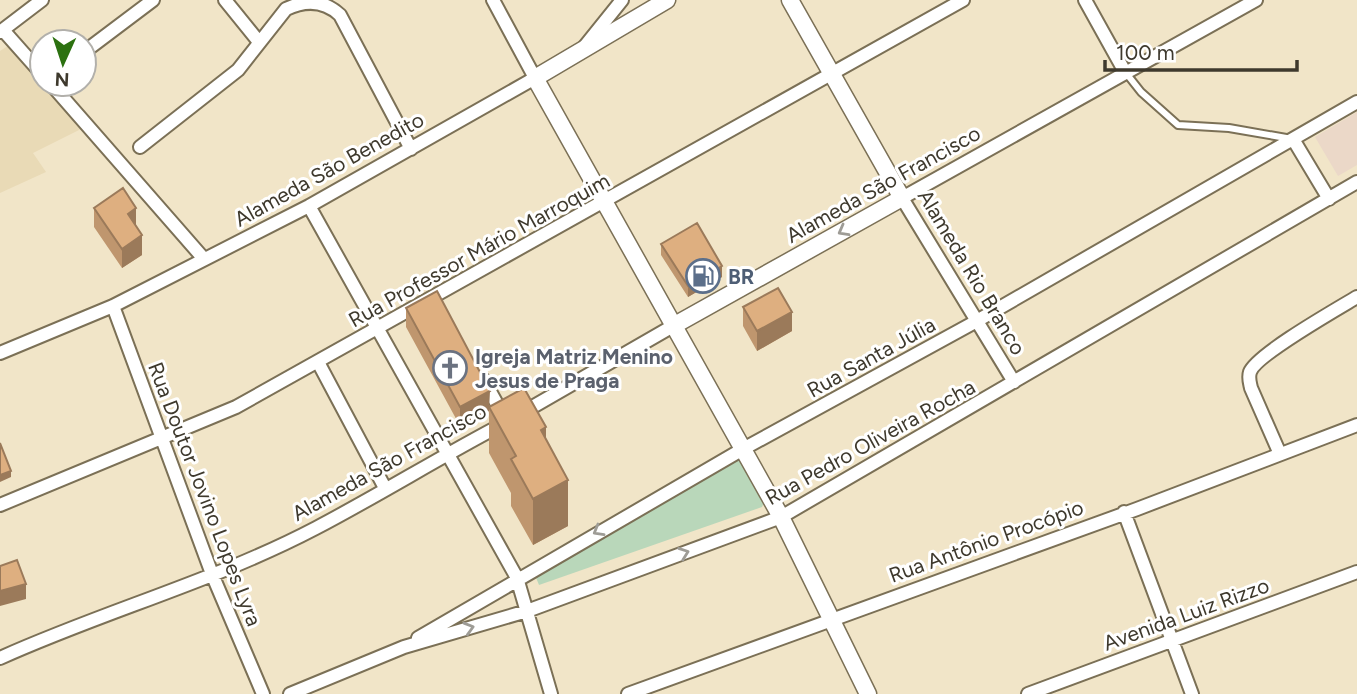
<svg xmlns="http://www.w3.org/2000/svg" width="1357" height="694" viewBox="0 0 1357 694" font-family="Figtree,sans-serif">
	<style>
		.built { fill: #e9dab6 }
		.education { fill: #ebd8c8 }
		.green { fill: #b9d7ba }
		.lines { fill: none; stroke-linecap: round; stroke-linejoin: round }
		.service-casing { stroke: #7b7056; stroke-width: 10 }
		.minor-casing { stroke: #7b7056; stroke-width: 16 }
		.tertiary-casing { stroke: #7b7056; stroke-width: 19 }
		.service { stroke: #fff; stroke-width: 6 }
		.minor { stroke: #fff; stroke-width: 12 }
		.tertiary { stroke: #fff; stroke-width: 16 }
		.wall { fill: #bf966e }
		.shaded-wall { fill: #9b7a5a }
		.building { fill: #deaf80; stroke: #9b7a5a; stroke-width: 2 }
		.oneway { stroke: #9e9c96 }
		.labels { text-anchor: middle; dominant-baseline: central; stroke-width: 6; stroke-linejoin: round; paint-order: stroke }
		.street-label { font-size: 21px; fill: #3e392d; stroke: #fff }
		.service-label { font-size: 21px; font-weight: bold; fill: #4e5e75; stroke: #fff; text-anchor: start }
		.worship-label { font-size: 21px; font-weight: bold; fill: #5b616d; stroke: #fff; text-anchor: start }
	</style>
	<rect width="100%" height="100%" fill="#f1e5c8"/>
	<path class="built" d="M11 44 42 80V84H45L83 128 33 153 46 172 0 193V51Z"/>
	<path class="education" d="M1357 112V165L1338 176 1315 137Z"/>
	<path class="green" d="M733 458 741 459 765 500 762 507 539 585 531 565Z"/>
	<g class="lines">
		<g class="service-casing">
			<path id="service" d="M1126 73 1141 92 1178 125 1229 128 1292 139"/>
		</g>
		<g class="minor-casing">
			<path id="minor" d="M225 0 259 42
				M1085 0 1125 72
				M3 30 42 74
				M0 32 42 0
				M585 46 622 0
				M84 52 153 0
				M51 84 204 259
				M1293 139 1329 199
				M140 147 238 70 286 9C305 0 324 0 340 15L411 149
				M309 206 517 578 551 694
				M113 306 212 574 263 694
				M0 353 113 306 309 206 535 78 493 0
				M318 362 385 488
				M483 379 503 415
				M1014 382 902 198 1256 0
				M522 413 673 326
				M1280 454 1251 388C1250 383 1248 378 1250 372 1256 355 1337 309 1357 297
				M0 505 236 407 963 0
				M1124 512 1192 694
				M418 638 743 449 975 322 1357 102
				M0 658C104 611 215 581 316 528 379 495 440 457 503 424
				M290 694 404 647 527 611 781 517 1357 182
				M628 694 1137 509 1357 425
				M1028 694 1357 572"/>
		</g>
		<g class="tertiary-casing">
			<path id="tertiary" d="M667 0 535 78 781 517 868 694
				M673 326 902 198 790 0"/>
		</g>
		<use href="#service" class="service"/>
		<use href="#minor" class="minor"/>
		<use href="#tertiary" class="tertiary"/>
	</g>
	<path class="wall" d="M94 208 136 227 142 255 122 268 94 227Z
		M661 244 722 277 688 297 661 255Z
		M743 307 792 331 757 351 743 326Z
		M406 308 490 406 546 440 568 526 533 545 511 506V493L489 453V411L460 426 406 327Z"/>
	<path class="shaded-wall" d="M136 208V227L128 214Z
		M142 235V255L122 268V249Z
		M722 266V277L688 297V286Z
		M792 312V331L757 351V331Z
		M490 391 489 411 460 426V407Z
		M546 427V474L541 430Z
		M11 471V477L0 482V475Z
		M568 480V526L533 545V499Z
		M26 584V599L0 606V591Z"/>
	<path class="building" d="M123 188 136 208 128 214 142 235 122 249 94 208Z
		M697 223 722 266 688 286 661 244Z
		M778 288 792 312 757 331 743 307Z
		M437 291 490 391 460 407 406 308Z
		M524 388 546 427 541 430 568 480 533 499 511 459 516 456 489 407Z
		M0 443 11 471 0 475Z
		M17 560 26 584 0 591V566Z"/>
	<defs><path id="oneway-chevron" d="M-2-3.5L2.5 0L-2 3.5" fill="none" stroke-width="1.6" stroke-linecap="round" stroke-linejoin="round" transform="scale(1.75)"/></defs>
	<g class="oneway">
		<use href="#oneway-chevron" transform="translate(843 231) rotate(151)"/>
		<use href="#oneway-chevron" transform="translate(598 531) rotate(150)"/>
		<use href="#oneway-chevron" transform="translate(684 553) rotate(-20)"/>
		<use href="#oneway-chevron" transform="translate(469 628) rotate(-16)"/>
	</g>
	<defs>
		<g id="fuel-ring" transform="scale(1.75)"><circle r="9.5" fill="#fff" stroke="#5c6f8a" stroke-width="1.5"/><path d="M-5.5-6h7V0h2V4h1.3V-2.5L3-4.5l.8-.8L6-3V5H2.5V1h-1V6h-7ZM-4.2-4.7v3.2H.2V-4.7Z" fill="#5c6f8a"/></g>
		<g id="church-ring" transform="scale(1.75)"><circle r="9.5" fill="#fff" stroke="#6b7280" stroke-width="1.5"/><path d="M-1.2-6h2.4v3.5h3.3v2.4h-3.3V6h-2.4V-.1h-3.3v-2.4h3.3Z" fill="#6b7280"/></g>
	</defs>
	<g fill-rule="evenodd">
		<use href="#fuel-ring" x="703" y="276"/>
		<use href="#church-ring" x="450" y="368"/>
	</g>
	<g class="labels">
		<g class="street-label">
			<text transform="translate(329 169) rotate(-29)">Alameda São Benedito</text>
			<text transform="translate(883 184) rotate(-29)">Alameda São Francisco</text>
			<text transform="translate(479 250) rotate(-29)">Rua Professor Mário Marroquim</text>
			<text transform="translate(972 272) rotate(59)">Alameda Rio Branco</text>
			<text transform="translate(871 357) rotate(-29)">Rua Santa Júlia</text>
			<text transform="translate(870 442) rotate(-29)">Rua Pedro Oliveira Rocha</text>
			<text transform="translate(389 462) rotate(-29)">Alameda São Francisco</text>
			<text transform="translate(205 494) rotate(69)">Rua Doutor Jovino Lopes Lyra</text>
			<text transform="translate(986 541) rotate(-20)">Rua Antônio Procópio</text>
			<text transform="translate(1186 614) rotate(-20)">Avenida Luiz Rizzo</text>
		</g>
		<g class="service-label">
			<text x="728" y="276">BR</text>
		</g>
		<g class="worship-label">
			<text x="475" y="356">Igreja Matriz Menino<tspan x="475" dy="24">Jesus de Praga</tspan></text>
		</g>
	</g>
	<g transform="translate(63 63) rotate(183)"><circle r="33" fill="#ffffff" stroke="#b2b0ab" stroke-width="2"/>
	<path d="M0-5L12 26L0 18L-12 26Z" fill="#2c7110"/>
	<text y="-10" font-size="19" font-weight="bold" text-anchor="middle" fill="#3e392d">N</text>
	</g>
	<path d="M1105 60v10h192v-10" fill="none" stroke="#3e392d" stroke-width="3.5"/>
	<text x="1116" y="60" font-size="21" fill="#3e392d" stroke="#ffffff" stroke-width="5" paint-order="stroke">100 m</text>
</svg>
